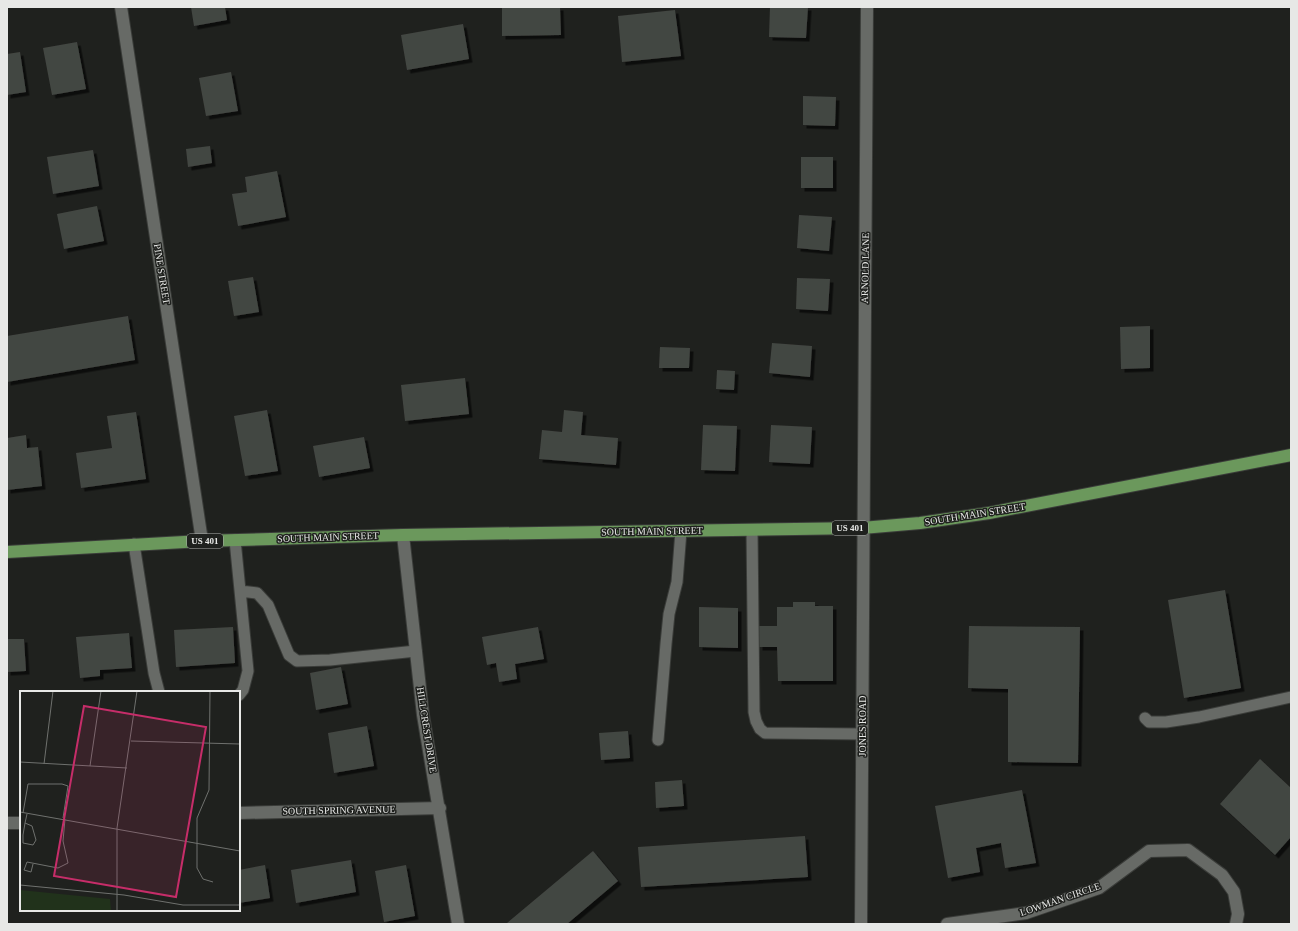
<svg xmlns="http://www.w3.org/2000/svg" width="1298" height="931" viewBox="0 0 1298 931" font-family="'Times New Roman',serif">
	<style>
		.building { fill: #434642; filter: url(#shadow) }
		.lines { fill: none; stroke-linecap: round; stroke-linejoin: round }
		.lane-casing { stroke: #3a3c39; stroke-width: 13 }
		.street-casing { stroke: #3a3c39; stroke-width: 14 }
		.primary-casing { stroke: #3a3c39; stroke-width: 14 }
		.lane { stroke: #676a66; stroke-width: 11 }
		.street { stroke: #676a66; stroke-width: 12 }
		.primary { stroke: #6b985c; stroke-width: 12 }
		.labels { text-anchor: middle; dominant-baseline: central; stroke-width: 3; stroke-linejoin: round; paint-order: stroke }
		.shield { fill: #1f211e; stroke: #abacaa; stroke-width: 1 }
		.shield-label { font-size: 9px; font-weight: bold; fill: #e7e8e6 }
		.street-label { font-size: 10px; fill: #e7e8e6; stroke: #1f211e }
		.inset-road { fill: none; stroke: #6f716e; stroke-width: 1 }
		.view { fill: #c62d69; fill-opacity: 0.15; stroke: #c62d69; stroke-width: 2 }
		.inset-edge { fill: none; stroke: #e7e8e6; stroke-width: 2 }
	</style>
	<defs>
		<filter id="shadow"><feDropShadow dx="3.5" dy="3.5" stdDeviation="0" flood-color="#0009"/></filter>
	</defs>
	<rect width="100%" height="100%" fill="#1f211e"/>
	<path class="building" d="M191 7H225L227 20 194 26Z
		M502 7H560L561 35 502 36Z
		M770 7H808L806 38 769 37Z
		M675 10 681 56 622 62 618 16Z
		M463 24 469 59 407 70 401 35Z
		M77 42 86 89 52 95 43 48Z
		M20 52 26 92 7 95V54Z
		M231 72 238 111 206 116 199 78Z
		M803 96 836 97 835 126 803 125Z
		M210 146 212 163 188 167 186 149Z
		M93 150 99 186 53 194 47 157Z
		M801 157H833V188H801Z
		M277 171 286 217 238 226 232 194 247 192 245 177Z
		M97 206 104 241 64 249 57 214Z
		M799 215 832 217 829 251 797 248Z
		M253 277 259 312 234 316 228 281Z
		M797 278 830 279 828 311 796 309Z
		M128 316 135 360 7 382V336Z
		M1150 326V368L1121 369 1120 327Z
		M772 343 812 346 810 377 769 373Z
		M660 347 690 348 689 368H659Z
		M717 370 735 371 734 390 716 389Z
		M465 378 469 414 405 421 401 385Z
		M267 410 278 471 245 476 234 416Z
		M564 410 583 412 581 435 618 438 616 465 539 459 542 430 562 432Z
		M136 412 146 479 81 488 76 453 112 448 107 416Z
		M703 425 737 426 735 471 701 470Z
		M771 425 812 427 810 464 769 462Z
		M26 435 27 448 38 447 42 486 7 490V438Z
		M364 437 370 468 319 477 313 446Z
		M1225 590 1241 688 1184 698 1168 600Z
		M793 602H815V606H833V681H778L777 647H759V626H777V607H793Z
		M699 607 738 608V648L699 647Z
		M969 626 1080 627 1078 763 1008 762V689L968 688Z
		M233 627 235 663 176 667 174 630Z
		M538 627 544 659 515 664 517 679 499 682 496 663 487 665 482 637Z
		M129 633 132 668 100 670V676L80 678 76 637Z
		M7 639H24L26 671 7 672Z
		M341 667 348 704 316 710 310 673Z
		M367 726 374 766 334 773 328 733Z
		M628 731 630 758 601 760 599 733Z
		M1260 759 1291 788V837L1275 855 1220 804Z
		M682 780 684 806 656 808 655 782Z
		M1022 790 1036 863 1005 868 1001 843 976 848 980 872 948 878 935 806Z
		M805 836 808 877 641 887 638 847Z
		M593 851 618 881 567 924H508L507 923Z
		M351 860 356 892 296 903 291 870Z
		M265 865 270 898 239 903V870Z
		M406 865 415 916 384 922 375 871Z"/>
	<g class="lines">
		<g class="lane-casing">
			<path id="lane" d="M752 530 754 712 756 721 760 729 765 733 862 734
				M235 540 248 671 243 690 239 695
				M134 544 154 673 159 692
				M240 591 257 593 268 605 289 655 297 661 330 660 416 651
				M1145 718 1149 722H1166L1199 717 1291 697
				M658 740 666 644 669 614 677 582 681 531"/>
		</g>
		<g class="street-casing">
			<path id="street" d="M121 7 202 541
				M403 535 423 715 458 924
				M239 813 440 808
				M7 823H21
				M861 924 867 7
				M947 924 1026 913 1099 888 1149 851 1188 850 1222 875 1234 892 1238 914 1236 924"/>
		</g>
		<g class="primary-casing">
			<path id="primary" d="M7 552 202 541 403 535 862 528 920 523 989 513 1291 455"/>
		</g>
		<use href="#lane" class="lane"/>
		<use href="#street" class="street"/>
		<use href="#primary" class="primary"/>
	</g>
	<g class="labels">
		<g class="shield">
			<rect x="832" y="521" width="36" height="14" rx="3"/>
			<rect x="187" y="534" width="36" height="14" rx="3"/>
		</g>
		<g class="shield-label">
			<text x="850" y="528">US 401</text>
			<text x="205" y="541">US 401</text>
		</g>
		<g class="street-label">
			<text transform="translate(865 268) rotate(-89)">ARNOLD LANE</text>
			<text transform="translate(162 274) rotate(81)">PINE STREET</text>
			<text transform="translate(975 514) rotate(-9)">SOUTH MAIN STREET</text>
			<text transform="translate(652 531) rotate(-1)">SOUTH MAIN STREET</text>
			<text transform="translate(328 537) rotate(-2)">SOUTH MAIN STREET</text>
			<text transform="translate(862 726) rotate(-90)">JONES ROAD</text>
			<text transform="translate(427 730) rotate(81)">HILLCREST DRIVE</text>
			<text transform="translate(339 810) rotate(-1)">SOUTH SPRING AVENUE</text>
			<text transform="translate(1060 899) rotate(-19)">LOWMAN CIRCLE</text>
		</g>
	</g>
	<g transform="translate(20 691)">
		<rect width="220" height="220" fill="#1f211e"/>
		<path d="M0 199 90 208 91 220H0Z" fill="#21321b"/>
		<path class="inset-road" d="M110 0H220M190 0 189 99 177 127V177L183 188 193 191M111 50 220 53M0 71 107 77M24 73 33 0M70 75 81 0M0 121 220 160M3 122 8 93H42L48 95 43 127M5 132 12 135 16 149 13 154 3 152V144L5 132 7 123M13 173 11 181 4 179 7 171 38 177 48 172 43 150 45 128M0 194 104 204 163 214H220M97 204V137L117 0M97 220V204"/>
		<path class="view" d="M64 15 186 36 156 206 34 185Z"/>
		<rect width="220" height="220" class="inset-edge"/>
	</g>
	<rect width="1298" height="931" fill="none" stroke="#e7e8e6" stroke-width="16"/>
</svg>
